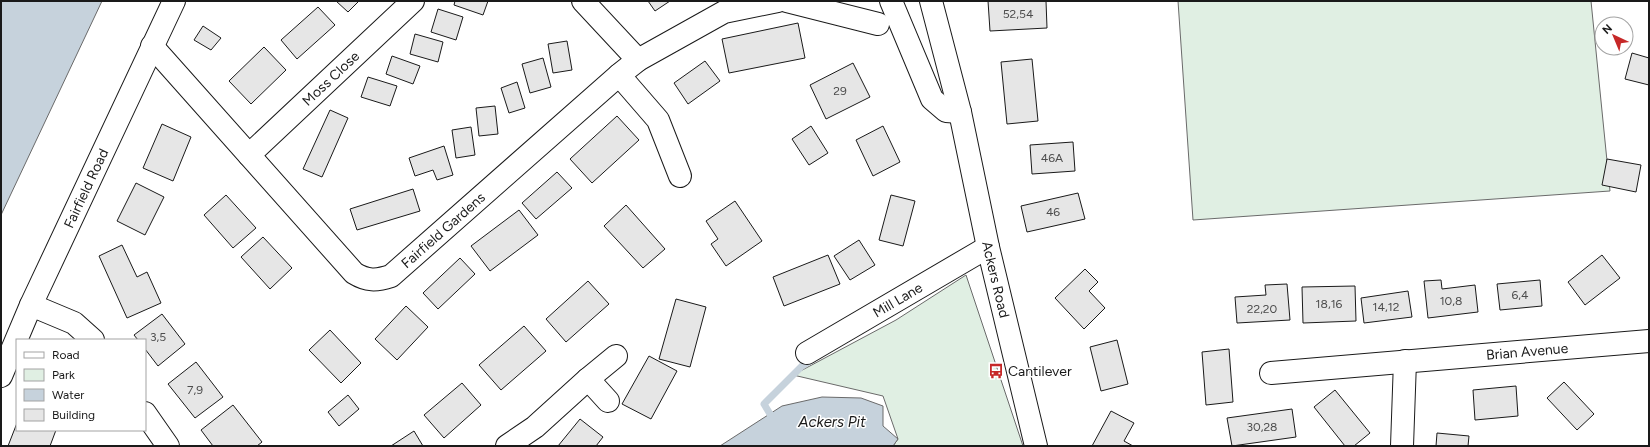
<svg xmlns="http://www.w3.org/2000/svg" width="1650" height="447" viewBox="0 0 1650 447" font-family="Figtree,sans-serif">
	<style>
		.green { fill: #e0efe3; stroke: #6a6a6a }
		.water { fill: #c6d2dc; stroke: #6a6a6a }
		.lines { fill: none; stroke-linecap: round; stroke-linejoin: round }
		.stream { stroke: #c6d2dc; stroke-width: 7 }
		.building { fill: #e6e6e6; stroke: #1a1a1a }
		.minor-casing { stroke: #1a1a1a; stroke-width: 24 }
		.major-casing { stroke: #1a1a1a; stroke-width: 24 }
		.minor { stroke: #fff; stroke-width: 22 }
		.major { stroke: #fff; stroke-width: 22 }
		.labels { text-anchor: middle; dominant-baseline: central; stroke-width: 3; stroke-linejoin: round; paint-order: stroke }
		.number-label { font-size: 12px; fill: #4d4d4d }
		.street-label { font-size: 14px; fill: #1a1a1a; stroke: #fff }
		.poi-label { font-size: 14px; fill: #1a1a1a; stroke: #fff; text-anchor: start }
		.water-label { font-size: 15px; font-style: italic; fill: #1a1a1a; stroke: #fff }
	</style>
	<rect width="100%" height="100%" fill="#fff"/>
	<path class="green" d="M1178 1H1591L1610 191 1193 220Z
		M966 275 1023 446H893L898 439 883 396 793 375 896 320Z"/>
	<path class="water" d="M1 1H102L1 215Z
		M822 397 861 398 883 406V426L898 439 893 446H720L782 406Z"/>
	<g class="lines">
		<path class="stream" d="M770 414 764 404 802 366 813 359"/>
	</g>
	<path class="building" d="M336 1H359L348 12Z
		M455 1H488L483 15 454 5Z
		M648 1H670L655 11Z
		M988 1H1046L1047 28 990 31Z
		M318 7 335 25 297 59 281 40Z
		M438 9 463 17 456 40 431 32Z
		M798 23 805 58 729 73 722 39Z
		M203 26 221 38 211 50 194 40Z
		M415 34 443 42 438 62 410 54Z
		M567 41 572 70 553 73 548 44Z
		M264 47 286 70 251 104 229 81Z
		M1632 53 1649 58V85L1625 79Z
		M392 56 420 66 413 84 386 74Z
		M543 58 551 87 530 93 522 64Z
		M1032 59 1038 121 1007 124 1001 62Z
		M705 61 720 81 688 104 674 83Z
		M853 63 870 97 826 119 810 85Z
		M368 77 397 86 390 106 361 97Z
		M517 82 525 108 509 113 501 88Z
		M495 106 498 134 479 136 476 108Z
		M330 110 348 118 322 177 303 169Z
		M617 116 639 140 592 183 570 159Z
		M162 124 191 137 173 181 143 168Z
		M811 126 828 153 809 165 792 139Z
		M883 126 900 162 873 176 856 140Z
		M471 127 475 155 456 158 452 130Z
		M1073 142 1075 171 1032 174 1030 145Z
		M444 146 453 175 437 180 433 170 415 176 409 158Z
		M1607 159 1641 165 1636 192 1602 185Z
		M557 172 572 188 536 219 522 203Z
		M136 183 164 197 145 235 117 221Z
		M413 189 420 211 357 230 350 209Z
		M1078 193 1085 219 1027 232 1021 206Z
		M226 195 256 228 233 248 204 215Z
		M891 195 915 201 903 246 879 240Z
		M735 201 762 241 726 266 711 244 718 239 706 221Z
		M626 205 665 249 643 268 604 226Z
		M519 210 538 235 490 271 471 246Z
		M263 237 292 268 270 289 241 257Z
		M859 240 875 265 850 280 834 256Z
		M122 245 137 277 147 272 161 303 127 318 99 256Z
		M828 255 840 284 784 306 773 277Z
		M1602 255 1620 278 1585 305 1568 282Z
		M460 258 475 274 438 309 423 293Z
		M1085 269 1098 282 1089 291 1105 308 1084 329 1055 298Z
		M1441 280 1442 289 1475 285 1478 312 1428 318 1424 281Z
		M1540 280 1542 306 1500 310 1497 284Z
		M588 281 609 304 566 342 546 319Z
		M1287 284 1290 320 1237 323 1235 297 1266 295 1265 285Z
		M1355 286 1356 321 1303 323 1302 287Z
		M1408 291 1412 317 1364 323 1361 298Z
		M676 299 706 307 690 367 659 359Z
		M406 306 428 327 397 360 375 339Z
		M162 314 185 344 158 366 145 349V340H138L134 335Z
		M524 326 546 351 501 390 479 365Z
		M330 330 361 363 341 383 309 350Z
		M1117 340 1128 384 1101 391 1090 347Z
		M1229 349 1233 402 1206 405 1202 352Z
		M649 356 677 371 651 419 622 404Z
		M196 362 223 397 195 418 168 384Z
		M1564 382 1594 414 1577 430 1547 398Z
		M462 383 481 405 444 438 424 415Z
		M1516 386 1518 416 1475 420 1473 390Z
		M1335 390 1370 433 1354 446H1345L1314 407Z
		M348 395 359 409 339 426 328 412Z
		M233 405 262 442 257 446H213L201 430Z
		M1292 409 1296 437 1232 446 1227 418Z
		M1111 411 1134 423 1124 441 1133 446H1092Z
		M580 419 603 437 596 446H558Z
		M17 423V430H56L50 446H8Z
		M414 431 423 446H391Z
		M1437 433 1469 436 1468 446H1436Z"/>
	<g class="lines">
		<g class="minor-casing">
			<g id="minor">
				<path d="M583 1 638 60"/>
				<path d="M787 1 878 24"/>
				<path d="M891 1 932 99 946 111 960 112"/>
				<path id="s1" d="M931 1 960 112 988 247 1036 446"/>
				<path id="s2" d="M152 46 354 273C367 281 376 281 391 276L619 75 638 60 724 12 778 1"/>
				<path d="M619 75 658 120 680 176"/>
				<path id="s3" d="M249 155 413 1"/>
				<path d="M31 305 74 323 93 340"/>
				<path id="s4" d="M807 353 988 247"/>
				<path id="s5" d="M1271 373 1649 341"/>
				<path d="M608 401 588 379 616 356"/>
				<path d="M145 413 168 446"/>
				<path d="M507 446 535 427 588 379"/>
				<path d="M1402 446 1405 361"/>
			</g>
		</g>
		<g class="major-casing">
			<g id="major">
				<path id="s6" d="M1 376 31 305 174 1"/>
			</g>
		</g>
		<use href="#minor" class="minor"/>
		<use href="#major" class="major"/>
	</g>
	<defs>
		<g id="bus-bare" transform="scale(1.2)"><path d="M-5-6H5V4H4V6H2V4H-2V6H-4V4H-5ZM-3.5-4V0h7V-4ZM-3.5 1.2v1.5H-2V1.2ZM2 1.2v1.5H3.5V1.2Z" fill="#c62828" stroke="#fff" stroke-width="2.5" paint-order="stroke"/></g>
	</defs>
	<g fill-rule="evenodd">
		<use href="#bus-bare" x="996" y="371"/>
	</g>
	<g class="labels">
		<g class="number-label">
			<text x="1018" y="14">52,54</text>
			<text x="840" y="91">29</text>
			<text x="1052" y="158">46A</text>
			<text x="1053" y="212">46</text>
			<text x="1520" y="295">6,4</text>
			<text x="1451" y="301">10,8</text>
			<text x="1329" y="304">18,16</text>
			<text x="1386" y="307">14,12</text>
			<text x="1262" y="309">22,20</text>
			<text x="158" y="337">3,5</text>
			<text x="195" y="390">7,9</text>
			<text x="1262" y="427">30,28</text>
		</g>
		<g class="street-label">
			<text stroke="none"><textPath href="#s3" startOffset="112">Moss Close</textPath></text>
			<text stroke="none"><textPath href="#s6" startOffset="206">Fairfield Road</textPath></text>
			<text stroke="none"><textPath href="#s2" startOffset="412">Fairfield Gardens</textPath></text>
			<text stroke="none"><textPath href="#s1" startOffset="286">Ackers Road</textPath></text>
			<text stroke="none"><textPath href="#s4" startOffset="105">Mill Lane</textPath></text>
			<text stroke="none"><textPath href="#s5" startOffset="257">Brian Avenue</textPath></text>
		</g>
		<g class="poi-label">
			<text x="1008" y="371">Cantilever</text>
		</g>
		<g class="water-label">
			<text x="832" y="422">Ackers Pit</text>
		</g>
	</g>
	<rect width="1650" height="447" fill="none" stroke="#1a1a1a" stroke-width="4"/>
	<rect x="16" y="339" width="130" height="92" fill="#ffffff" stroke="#a3a3a3"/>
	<rect x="24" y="352" width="20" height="6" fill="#ffffff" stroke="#a3a3a3"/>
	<text x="52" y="359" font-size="12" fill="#1a1a1a">Road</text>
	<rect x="24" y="369" width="20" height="12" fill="#e0efe3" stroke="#a3a3a3"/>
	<text x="52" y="379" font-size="12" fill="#1a1a1a">Park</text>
	<rect x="24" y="389" width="20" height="12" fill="#c6d2dc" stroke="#a3a3a3"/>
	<text x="52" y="399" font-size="12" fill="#1a1a1a">Water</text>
	<rect x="24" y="409" width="20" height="12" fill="#e6e6e6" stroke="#a3a3a3"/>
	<text x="52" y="419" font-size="12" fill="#1a1a1a">Building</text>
	<g transform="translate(1614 36) rotate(316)"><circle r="19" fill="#ffffff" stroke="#a3a3a3"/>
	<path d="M0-3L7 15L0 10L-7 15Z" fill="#c62828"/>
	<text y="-6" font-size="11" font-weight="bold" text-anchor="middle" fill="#1a1a1a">N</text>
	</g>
</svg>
